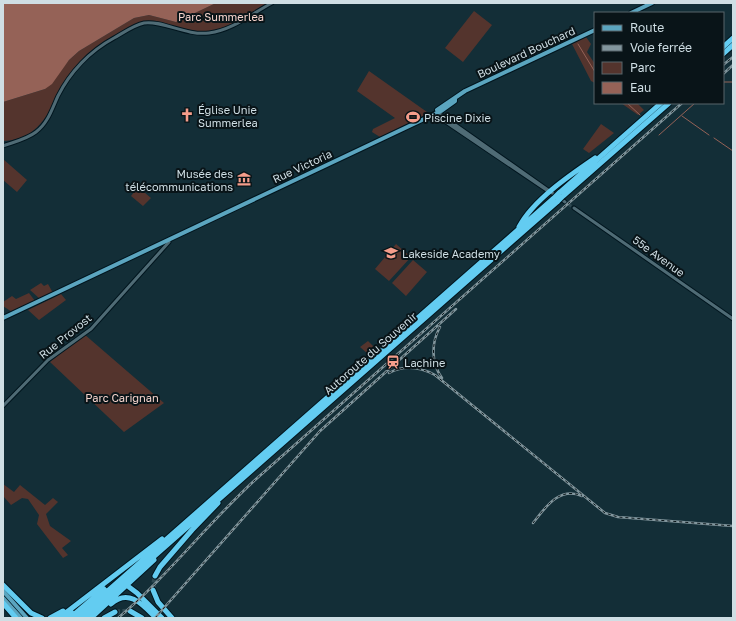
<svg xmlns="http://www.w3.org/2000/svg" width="736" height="621" viewBox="0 0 736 621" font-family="'Golos Text',sans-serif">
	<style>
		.green { fill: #54342d }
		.water { fill: #956257 }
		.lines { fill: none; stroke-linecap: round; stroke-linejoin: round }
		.stream { stroke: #956257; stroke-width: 1 }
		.minor-tunnel { stroke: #2f4851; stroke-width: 3; stroke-dasharray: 3 1.5; stroke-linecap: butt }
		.highway-tunnel { stroke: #2f4851; stroke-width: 5; stroke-dasharray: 5 2.5; stroke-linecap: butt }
		.minor-casing { stroke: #00151e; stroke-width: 5 }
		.major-casing { stroke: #00151e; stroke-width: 6 }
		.highway-casing { stroke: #00151e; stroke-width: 7 }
		.minor { stroke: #4f6b75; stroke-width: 3 }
		.major { stroke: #5ba5bf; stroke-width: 4 }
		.highway { stroke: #63ccf1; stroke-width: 5 }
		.rail-casing { stroke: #82969d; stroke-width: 2.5 }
		.rail { stroke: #091418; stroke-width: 1; stroke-dasharray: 3; stroke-linecap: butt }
		.highway-bridge-casing { stroke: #00151e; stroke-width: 7; stroke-linecap: butt }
		.highway-bridge { stroke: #63ccf1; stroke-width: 5 }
		.labels { text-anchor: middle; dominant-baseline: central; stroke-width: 4; stroke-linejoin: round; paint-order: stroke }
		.park-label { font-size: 11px; fill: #f6d4cd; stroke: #091418 }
		.street-label { font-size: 11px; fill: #cfdee4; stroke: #091418 }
		.poi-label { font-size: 11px; fill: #cfdee4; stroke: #091418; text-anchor: start }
	</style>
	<rect width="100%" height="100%" fill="#132e37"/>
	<path class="green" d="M216 3H268C250 12 233 29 212 31 195 33 180 28 164 25 159 24 154 22 149 22 135 22 116 34 105 42 94 50 81 59 73 70 51 99 48 139 3 141V102L45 89 69 60 79 51 134 18 149 15 176 22Z
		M474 11 492 25 463 62 445 48Z
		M586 37 591 44 587 52 595 64V83L591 81 572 44Z
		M369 71 427 112V114L380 137 372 132 373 129 395 118 357 91Z
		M621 103H637L644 110 638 115Z
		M601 124 614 133 589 153 583 149Z
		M3 159 27 180 17 192 3 180Z
		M138 187 151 198 143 206 131 196Z
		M396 244 411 257 389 281 375 269Z
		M413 260 427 272 406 296 392 283Z
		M41 283 44 286 48 284 53 293 40 299 30 290Z
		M29 293 35 301 12 312 3 306V302L12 296 16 299Z
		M61 294 66 300 39 320 28 310Z
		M84 334 164 403 124 432 50 362Z
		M368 341 376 349 368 354 360 347Z
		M3 484 14 492 20 485 45 505 53 498 58 502 46 514 50 526 71 541 62 548 68 555 63 558 37 524 39 515 28 499 22 498 11 505 4 497 3 498Z"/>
	<path class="water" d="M3 3H216L176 22 149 15 134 18 79 51 69 60 52 84 45 89 3 102Z"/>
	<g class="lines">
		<path class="stream" d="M578 44 595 72
			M723 82H733
			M627 103 640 115
			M682 116 709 135
			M659 135 695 103
			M714 138 733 151"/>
		<path class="minor-tunnel" d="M565 202 574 208"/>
		<path class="highway-tunnel" d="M153 590 155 576
			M115 612 130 611"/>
		<g class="minor-casing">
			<path id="minor" d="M437 112 565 202
				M434 114 548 191
				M3 146C14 142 27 139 36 132 48 123 52 109 58 96 70 72 90 51 114 38 123 33 134 25 144 23 162 20 186 36 209 33 233 30 251 14 272 3
				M574 208 733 319
				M3 406 48 360 91 329 169 242"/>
		</g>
		<g class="major-casing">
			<path id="major" d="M631 13 652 3
				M437 110 465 91 595 30
				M3 318 441 111 455 101V98
				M3 591 27 618
				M3 598 21 618"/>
		</g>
		<g class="highway-casing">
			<path id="highway" d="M723 47 733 38
				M723 54 733 45
				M559 193 661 103
				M563 196 669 103
				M519 227C533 200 570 175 595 158
				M155 576 160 567 192 530 218 503
				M3 585 31 613 42 618
				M129 587 137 593 162 618
				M153 590 158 602 172 618
				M3 603 16 618
				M111 604C129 588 143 605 156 618
				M130 611 142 618
				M50 618 63 611
				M59 618 162 539
				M65 618 72 613
				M70 618 104 589
				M77 618 554 198
				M84 618 558 201
				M91 618 154 560
				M104 618 115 612"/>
		</g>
		<use href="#minor" class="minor"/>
		<use href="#major" class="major"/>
		<use href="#highway" class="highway"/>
		<g class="rail-casing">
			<path id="rail" d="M723 65 733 57
				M723 74 733 65
				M440 327C431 343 431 363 442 378
				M389 373C404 365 420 367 435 375L605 513 618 517 733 526
				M533 523C545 508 559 486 582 496
				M118 618C168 576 207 524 255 480L682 103
				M155 618 320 431 456 309"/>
		</g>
		<use href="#rail" class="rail"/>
		<g class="highway-bridge-casing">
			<path id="highway-bridge" d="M554 198 559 193
				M558 201 563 196"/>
		</g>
		<use href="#highway-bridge" class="highway-bridge"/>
	</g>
	<defs>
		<g id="church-bare" transform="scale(1.08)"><path d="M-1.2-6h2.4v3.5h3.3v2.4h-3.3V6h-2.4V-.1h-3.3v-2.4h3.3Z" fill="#f49d8b" stroke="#091418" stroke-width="2.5" paint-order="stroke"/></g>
		<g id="stadium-bare" transform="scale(1.08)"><path d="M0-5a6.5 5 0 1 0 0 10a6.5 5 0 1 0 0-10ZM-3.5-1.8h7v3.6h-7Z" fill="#f49d8b" stroke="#091418" stroke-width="2.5" paint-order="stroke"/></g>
		<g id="museum-bare" transform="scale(1.08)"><path d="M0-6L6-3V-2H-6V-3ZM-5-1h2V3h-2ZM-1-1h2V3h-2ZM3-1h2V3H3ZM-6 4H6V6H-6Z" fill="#f49d8b" stroke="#091418" stroke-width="2.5" paint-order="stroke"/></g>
		<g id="school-bare" transform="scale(1.08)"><path d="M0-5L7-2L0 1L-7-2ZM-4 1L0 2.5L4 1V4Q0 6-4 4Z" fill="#f49d8b" stroke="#091418" stroke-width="2.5" paint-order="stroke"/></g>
		<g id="station-bare" transform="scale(1.08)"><path d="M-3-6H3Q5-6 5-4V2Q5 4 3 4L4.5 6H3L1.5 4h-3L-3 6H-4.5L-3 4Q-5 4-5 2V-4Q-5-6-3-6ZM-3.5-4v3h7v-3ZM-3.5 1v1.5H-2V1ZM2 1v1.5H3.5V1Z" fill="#f49d8b" stroke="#091418" stroke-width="2.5" paint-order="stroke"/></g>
	</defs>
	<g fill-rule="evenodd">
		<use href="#church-bare" x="187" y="115"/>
		<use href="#stadium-bare" x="413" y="117"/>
		<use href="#museum-bare" x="244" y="179"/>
		<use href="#school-bare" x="391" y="253"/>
		<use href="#station-bare" x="393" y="362"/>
	</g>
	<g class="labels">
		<g class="park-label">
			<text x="221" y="16">Parc Summerlea</text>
			<text x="122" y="397">Parc Carignan</text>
		</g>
		<g class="street-label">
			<text transform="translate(526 52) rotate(-25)">Boulevard Bouchard</text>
			<text transform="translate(302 166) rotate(-25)">Rue Victoria</text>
			<text transform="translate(659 256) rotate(36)">55e Avenue</text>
			<text transform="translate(65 336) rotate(-39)">Rue Provost</text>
			<text transform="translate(370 353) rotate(-41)">Autoroute du Souvenir</text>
		</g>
		<g class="poi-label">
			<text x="198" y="109">Église Unie<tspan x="198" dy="13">Summerlea</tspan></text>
			<text x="424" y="117">Piscine Dixie</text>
			<text x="233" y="173" text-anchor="end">Musée des<tspan x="233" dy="13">télécommunications</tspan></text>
			<text x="402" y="253">Lakeside Academy</text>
			<text x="404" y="362">Lachine</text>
		</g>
	</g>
	<rect width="736" height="621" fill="none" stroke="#cfdee4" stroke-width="8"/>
	<rect x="594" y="12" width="130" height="92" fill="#091418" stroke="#58656a"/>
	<rect x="602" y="25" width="20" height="6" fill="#5ba5bf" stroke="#58656a"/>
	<text x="630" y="32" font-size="12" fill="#cfdee4">Route</text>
	<rect x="602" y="45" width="20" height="6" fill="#82969d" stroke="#58656a"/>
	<text x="630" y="52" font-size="12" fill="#cfdee4">Voie ferrée</text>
	<rect x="602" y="62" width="20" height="12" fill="#54342d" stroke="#58656a"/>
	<text x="630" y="72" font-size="12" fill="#cfdee4">Parc</text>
	<rect x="602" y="82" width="20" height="12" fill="#956257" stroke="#58656a"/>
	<text x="630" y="92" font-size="12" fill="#cfdee4">Eau</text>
</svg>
